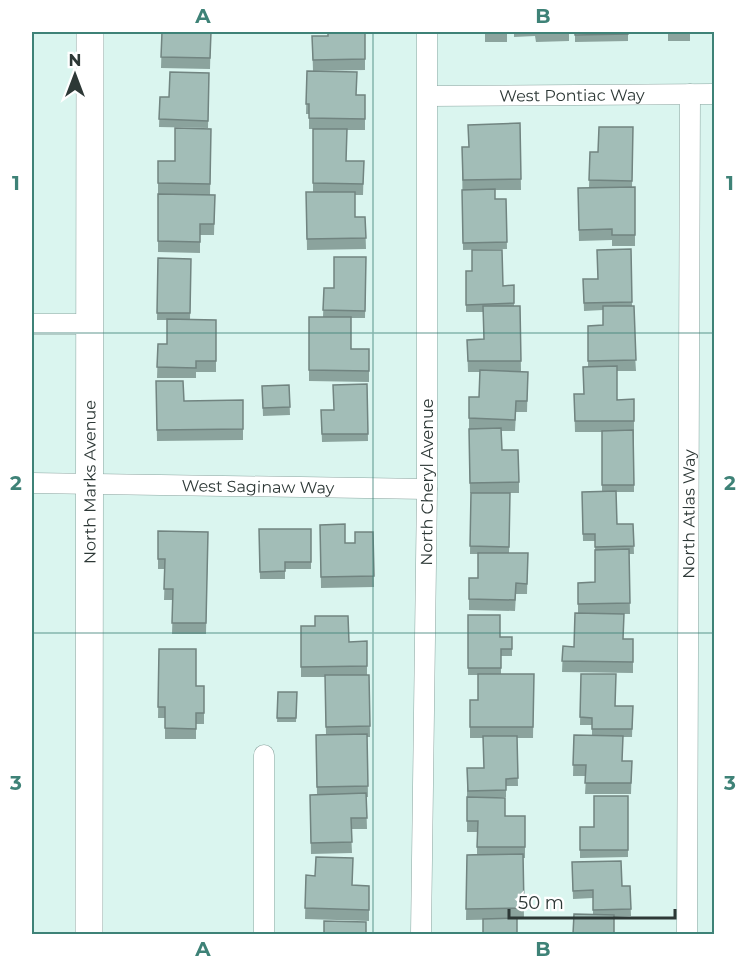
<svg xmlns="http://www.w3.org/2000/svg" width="746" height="966" viewBox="0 0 746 966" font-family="Montserrat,sans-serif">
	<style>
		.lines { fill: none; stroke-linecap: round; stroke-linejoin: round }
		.minor-casing { stroke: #8ba5a0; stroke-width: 21 }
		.secondary-casing { stroke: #8ba5a0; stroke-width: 28 }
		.minor { stroke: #fff; stroke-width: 20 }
		.secondary { stroke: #fff; stroke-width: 27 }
		.wall { fill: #8ba39d }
		.building { fill: #a2bdb7; stroke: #718480; stroke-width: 1.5 }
		.grid { fill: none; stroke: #3e8277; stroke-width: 1.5; stroke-opacity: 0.55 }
		.labels { text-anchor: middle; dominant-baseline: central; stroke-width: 4.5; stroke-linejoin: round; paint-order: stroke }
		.street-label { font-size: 16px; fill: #2d3836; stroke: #fff }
		.neatline { fill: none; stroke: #3e8277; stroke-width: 2 }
		.grid-label { font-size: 20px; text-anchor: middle; font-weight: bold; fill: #3e8277 }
	</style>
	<rect width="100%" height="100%" fill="#daf5ef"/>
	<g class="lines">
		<g class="minor-casing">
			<g id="minor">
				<path id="s1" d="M428 96 714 94"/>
				<path d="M32 324H90"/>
				<path id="s2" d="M32 483 427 489"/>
				<path d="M264 934V755"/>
				<path id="s3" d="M421 934 427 489V32"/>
				<path id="s4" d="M687 934 690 94"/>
			</g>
		</g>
		<g class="secondary-casing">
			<g id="secondary">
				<path id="s5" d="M89 934 90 32"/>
			</g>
		</g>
		<use href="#minor" class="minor"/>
		<use href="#secondary" class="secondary"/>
	</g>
	<path class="wall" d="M162 32H211L210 69 161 68Z
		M365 32V70L313 71 312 36H328Z
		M485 32H507V42H485Z
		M514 32H569V41L536 42 535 36 514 37Z
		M575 32H628V41L575 42Z
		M668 32H690V41H668Z
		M307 71 356 95H365V130H347L346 161H364L363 195H355V217H365L366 249 307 250 306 192H313V129H309V114H306Z
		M209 73 208 128 159 127 160 97H169Z
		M520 123 521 190H495V199H506L507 249 463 250 462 147H469Z
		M633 127 632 187H635V246H612V240L579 241 578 188H589L590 152H598Z
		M211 129 210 195 158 194V183L175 161Z
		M158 194 215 195 214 235H200V253L158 252Z
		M631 249 632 306 636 371H617V400L634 399V492H616L617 524H633L634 554H629L630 614H623V639H633V673L562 672 563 646 574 647 578 613V583L595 582V541H583L582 492 602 491V432H575L574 394H584L588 367V326L603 325V310L584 311 583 279H597Z
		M366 257 365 318H351V349H369V382L309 381V370L323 317 324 288H334Z
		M158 258 191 259 190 320H216V372H196V378H157L158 344H167V320H157Z
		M466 271 503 286 514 285V306H520L521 371 509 372H528L527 412H516L515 431H501L502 450 519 482V493H495H510L509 553H528L527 594H516L515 611 469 610V578H478V554H470L471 493H470L469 429V397H479L480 372H468L467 340H484L483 312H466Z
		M156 381 184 401 243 400V440L157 441Z
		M367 384 368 441 322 442 321 410H334Z
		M289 385 290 415 263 416 262 386Z
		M320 525 345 543H355L373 532 374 587 321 588Z
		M259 529H311V569H285V579H260Z
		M158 531 208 532 206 634H172L173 600H164L165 569H158Z
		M468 615 500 637H512V656H501V674H534L533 738H517L518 786H506V797L487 798 505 816H525V858H523L524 919 466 920 467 855 477 854V832H467V768H484L483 738H470V700H478V675H468Z
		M301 626 349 642 367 641V675H369L370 737H367L368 797H366L367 829H351L352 853 311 854 310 795H317L316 735H326L325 677H301Z
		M159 649 196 686 204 697V724H196V739H165V718H158Z
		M581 674 616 706H633L632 737H623L622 761H632L631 794H585L586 776H573L574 735H592V725H580Z
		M278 692H297L296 722H277Z
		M628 796V857L580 858V827H594Z
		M572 862 622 886H630L631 916 614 917 593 914V898L573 899Z
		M306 875 352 885 369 886V921L305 919Z"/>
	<path class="building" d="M162 32H211L210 58 161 57Z
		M328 32H365V59L313 60 312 36H328Z
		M575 32H628V34L575 35Z
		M307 71 357 72 356 95H365V119L309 118V104H306Z
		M170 72 209 73 208 121 159 119 160 97H169Z
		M520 123 521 179 463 180 462 147H469L468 125Z
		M599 127H633L632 181 589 180 590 152H598Z
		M175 128 211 129 210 184 158 183V161H175Z
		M313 129H347L346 161H364L363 184 313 183Z
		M635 187V235H612V229L579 230 578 188Z
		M495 189V199H506L507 242 463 243 462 190Z
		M306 192H355V217H365L366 238 307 239Z
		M158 194 215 195 214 224H200V242L158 241Z
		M631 249 632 302 584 303 583 279H598L597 250Z
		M472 250H502L503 286 514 285V303L466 305V271H472Z
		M334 257H366L365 311 323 310 324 288H334Z
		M158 258 191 259 190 313H157Z
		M483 306H520L521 361H468L467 340 484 339Z
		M603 306H634L636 360 588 361V326L603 325Z
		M309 317H351V349H369V371L309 370Z
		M167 319 216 320V361H196V368L157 367 158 344H167Z
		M617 366V400L634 399V421H575L574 394H584L583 367Z
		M480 370 528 372 527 401H516L515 420 469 418V397H479Z
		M156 381H183L184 401 243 400V429L157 430Z
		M367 384 368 434H322L321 410H334L333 385Z
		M289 385 290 407 263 408 262 386Z
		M501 428 502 450H518L519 482 470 483 469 429Z
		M633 430 634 485H602V431Z
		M616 491 617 524H633L634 546 595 547V534H583L582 492Z
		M471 493H510L509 547 470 546Z
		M345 524V543H355V532H373L374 576 321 577 320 525Z
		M259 529H311V562H285V571L260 572Z
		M158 531 208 532 206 623H172L173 589H164L165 559H158Z
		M629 549 630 603 578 604V583L595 582V550Z
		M478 553H528L527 584 516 583 515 600 469 599V578H478Z
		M575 613 624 614 623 639H633V662L562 661 563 646 574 647Z
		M468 615H500V637H512V649H501V668H468Z
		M315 616H348L349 642 367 641V666L301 667V626H315Z
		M159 649H196V686H204V713H196V729L165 728V707H158Z
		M478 674H534L533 727H470V700H478Z
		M581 674H616L615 706H633L632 729H592V718L580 717Z
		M325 675H369L370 726 326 727Z
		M278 692H297L296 718H277Z
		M367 734 368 786 317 787 316 735Z
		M574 735 623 736 622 761H632L631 783H585L586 765H573Z
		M483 736H517L518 778 506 779V790L468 791 467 768H484Z
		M366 793 367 818H351L352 842 311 843 310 795Z
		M594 796H628V850H580V827H594Z
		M467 797 505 798V816H525V847H477L478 821H467Z
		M523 854 524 908 466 909 467 855Z
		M316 857 353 858 352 885 369 886V910L305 908 306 875 315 876Z
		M621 861 622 886H630L631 909 593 910V890L573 891 572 862Z
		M574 914 614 915V934H573Z
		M517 918V934H483V919Z
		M324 921 366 922V934H324Z"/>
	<path class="grid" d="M373 32V934M32 333H714M32 633H714"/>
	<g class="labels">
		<g class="street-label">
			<text stroke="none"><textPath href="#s1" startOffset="144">West Pontiac Way</textPath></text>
			<text stroke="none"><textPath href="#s5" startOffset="452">North Marks Avenue</textPath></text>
			<text stroke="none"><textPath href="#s3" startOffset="452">North Cheryl Avenue</textPath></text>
			<text stroke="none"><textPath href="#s2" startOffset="226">West Saginaw Way</textPath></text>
			<text stroke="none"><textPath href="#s4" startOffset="420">North Atlas Way</textPath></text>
		</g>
	</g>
	<rect width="746" height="966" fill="none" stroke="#ffffff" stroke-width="66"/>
	<g transform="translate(75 75)" stroke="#ffffff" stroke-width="4.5" paint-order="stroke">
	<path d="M0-4.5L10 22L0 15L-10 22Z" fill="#2d3836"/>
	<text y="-9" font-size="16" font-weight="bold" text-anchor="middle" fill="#2d3836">N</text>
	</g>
	<path d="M509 909v9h166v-9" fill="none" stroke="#2d3836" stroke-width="3"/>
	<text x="518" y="909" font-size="18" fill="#2d3836" stroke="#ffffff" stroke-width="4.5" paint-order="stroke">50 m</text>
	<rect x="33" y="33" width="680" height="900" class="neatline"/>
	<g class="grid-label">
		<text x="203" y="23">A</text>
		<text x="543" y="23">B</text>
		<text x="16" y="190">1</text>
		<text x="730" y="190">1</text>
		<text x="16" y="490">2</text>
		<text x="730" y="490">2</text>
		<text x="16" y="790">3</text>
		<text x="730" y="790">3</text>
		<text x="203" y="956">A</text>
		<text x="543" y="956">B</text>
	</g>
</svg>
